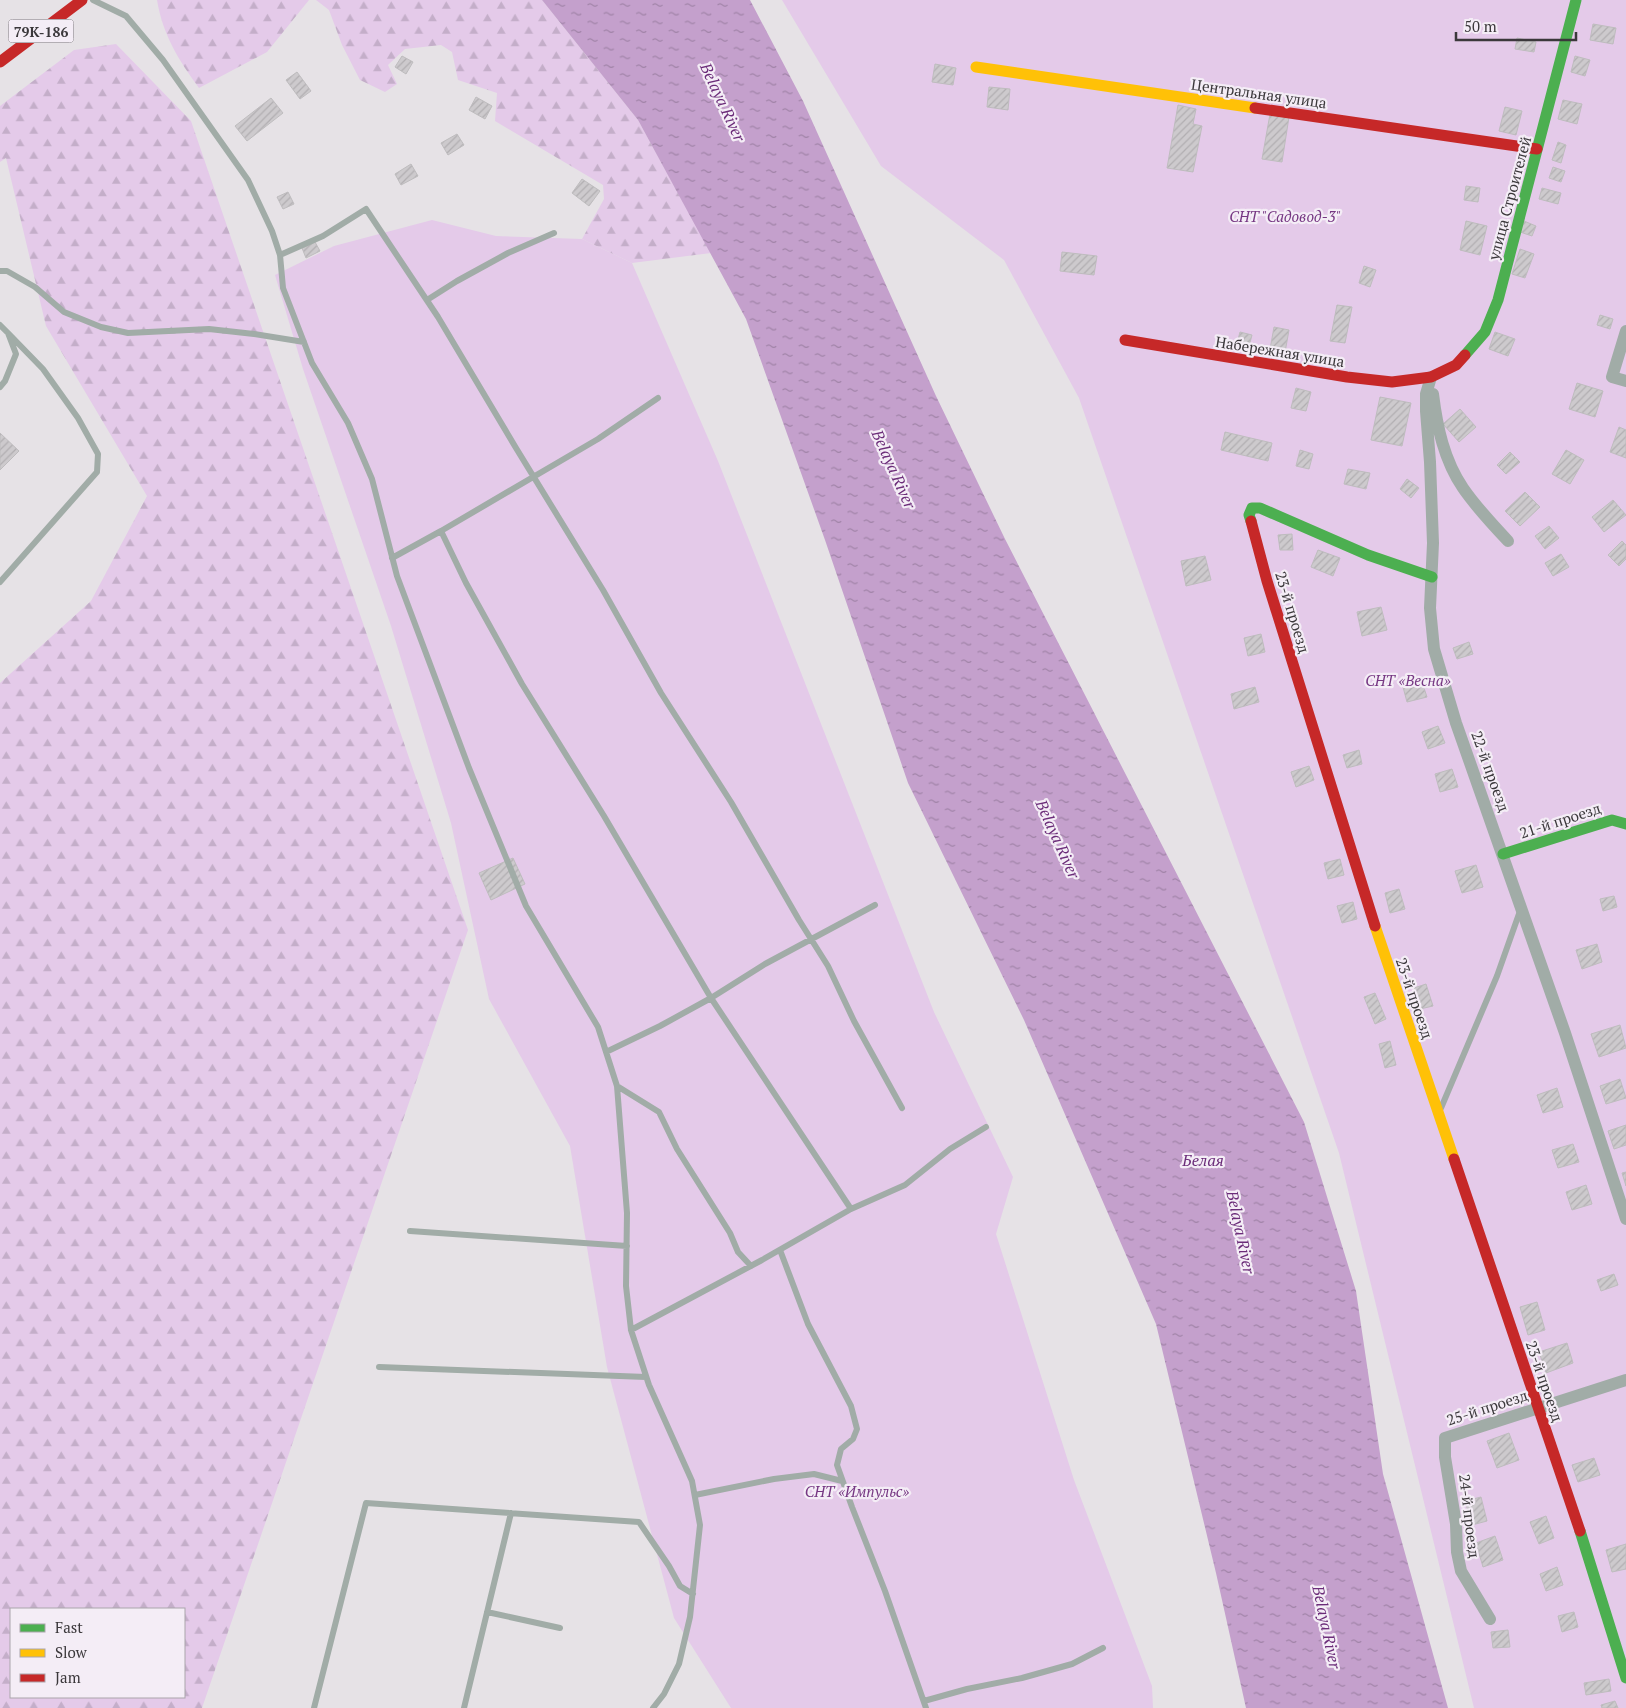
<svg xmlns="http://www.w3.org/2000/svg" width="1626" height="1708" viewBox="0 0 1626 1708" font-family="'PT Serif',serif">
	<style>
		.green { fill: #e4cae9 }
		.forest { fill: url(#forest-firs); fill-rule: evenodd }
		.water { fill: url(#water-ripples) }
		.building { fill: url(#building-hatch); stroke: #bebcbe }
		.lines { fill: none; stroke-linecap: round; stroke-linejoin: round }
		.lane { stroke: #a1aca7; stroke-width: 6 }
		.street { stroke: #a1aca7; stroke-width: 12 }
		.fast { stroke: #4caf50; stroke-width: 11 }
		.slow { stroke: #ffc107; stroke-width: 11 }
		.jam { stroke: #c62828; stroke-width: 11 }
		.labels { text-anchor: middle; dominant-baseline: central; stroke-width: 4.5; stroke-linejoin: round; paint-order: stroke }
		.shield { fill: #f4edf6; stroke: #726e73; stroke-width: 1 }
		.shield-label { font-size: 14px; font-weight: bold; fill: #3b383b }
		.street-label { font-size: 15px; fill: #3b383b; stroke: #f4edf6 }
		.park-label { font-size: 15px; font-style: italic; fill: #763783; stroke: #f4edf6 }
		.water-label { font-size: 16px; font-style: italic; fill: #6b2c79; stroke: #f4edf6 }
	</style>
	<defs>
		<pattern id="forest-firs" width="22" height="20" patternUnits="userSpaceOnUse" patternTransform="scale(1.25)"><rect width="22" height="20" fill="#e4cae9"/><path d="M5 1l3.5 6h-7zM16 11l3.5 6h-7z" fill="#c4aec9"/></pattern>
		<pattern id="water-ripples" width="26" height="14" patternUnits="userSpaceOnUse" patternTransform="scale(1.25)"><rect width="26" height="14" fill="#c4a0cc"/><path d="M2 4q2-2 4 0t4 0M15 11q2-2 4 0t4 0" fill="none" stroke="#a083a7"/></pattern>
		<pattern id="building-hatch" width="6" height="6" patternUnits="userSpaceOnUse" patternTransform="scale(1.25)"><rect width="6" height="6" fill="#cdcacd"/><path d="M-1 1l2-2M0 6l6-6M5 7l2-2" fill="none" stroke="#b1aeb1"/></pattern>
	</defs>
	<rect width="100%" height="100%" fill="#e6e2e6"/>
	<path class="green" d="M782 0H1626V1708H1474L1339 1153 1079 398 1004 260 881 166Z
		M432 220 496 236 582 239 632 263 718 461 934 1012 1013 1177 996 1234 1074 1480 1152 1686 1153 1708H731L674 1618 607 1367 570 1146 489 999 451 823 391 626 303 369 275 275 334 246Z"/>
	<path class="forest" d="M157 0H309L267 52 199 88C178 59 163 35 157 0Z
		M316 0H542L638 120 711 253 632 263 582 239 604 199 603 185 495 121 497 93 458 80 452 52 441 45 405 49 388 65 397 84 385 92 360 80 342 45 329 10Z
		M116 44 191 121 468 930 202 1708H0V683L91 601 147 496 46 326 6 158 0 162V106L74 50ZM11 1609H184V1697H11Z"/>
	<path class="water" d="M542 0H750L803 101 936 396 1005 539 1304 1122 1356 1291 1383 1474 1448 1708H1246L1216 1573 1156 1324 1024 1020 908 783 825 540 746 319 638 120Z"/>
	<path class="building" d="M1593 24 1616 28 1613 44 1590 40Z
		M1517 38 1536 42 1534 52 1515 49Z
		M402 56 413 62 406 74 395 67Z
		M1575 56 1590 60 1585 76 1571 72Z
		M935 64 956 68 953 85 932 82Z
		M297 72 311 91 300 99 286 80Z
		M989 87 1010 89 1008 110 987 107Z
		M476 97 492 106 485 119 469 110Z
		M271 98 283 113 247 141 235 126Z
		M1563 100 1582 104 1577 124 1558 119Z
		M1178 105 1196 109 1193 124 1202 126 1193 172 1167 168Z
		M1505 107 1522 111 1516 135 1499 131Z
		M1270 114 1289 117 1282 162 1262 159Z
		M457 134 464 145 448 155 441 143Z
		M1558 142 1566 145 1561 163 1552 160Z
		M411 164 418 176 401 185 395 174Z
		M1553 167 1565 171 1561 182 1549 178Z
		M582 179 600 191 589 206 572 193Z
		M1466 186 1480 188 1478 202 1464 200Z
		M1542 188 1561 193 1558 204 1539 199Z
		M288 192 294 204 283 209 277 197Z
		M1466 221 1487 226 1480 255 1460 250Z
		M1524 221 1536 226 1532 236 1520 232Z
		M315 242 320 251 306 258 302 248Z
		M1520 249 1534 254 1525 278 1512 274Z
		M1062 252 1097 256 1094 275 1060 271Z
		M1364 266 1376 270 1370 287 1359 283Z
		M1337 305 1352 307 1345 343 1330 341Z
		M1600 315 1613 319 1610 329 1597 325Z
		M1274 327 1289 330 1284 358 1269 355Z
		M1240 332 1252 335 1248 350 1236 347Z
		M1495 332 1515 339 1508 356 1489 349Z
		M1577 383 1603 391 1595 417 1569 409Z
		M1296 388 1311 392 1306 411 1291 408Z
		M1380 397 1411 403 1402 446 1371 440Z
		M1460 409 1476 427 1459 442 1443 424Z
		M1619 427 1626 430V458L1610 452Z
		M1225 432 1272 443 1268 461 1221 450Z
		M0 433 19 451 0 470Z
		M1300 450 1313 454 1309 469 1296 466Z
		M1566 450 1584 460 1570 484 1552 474Z
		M1510 452 1520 462 1506 474 1497 465Z
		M1348 469 1370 473 1366 489 1344 484Z
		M1407 479 1419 488 1411 498 1400 489Z
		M1525 492 1540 507 1520 526 1505 511Z
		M1613 500 1626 515 1604 532 1592 517Z
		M1549 526 1559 538 1545 549 1535 536Z
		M1292 534 1293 550H1280L1278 535Z
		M1622 541 1626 545V559L1619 566 1608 555Z
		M1318 550 1340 558 1333 576 1311 567Z
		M1561 554 1569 567 1553 576 1545 563Z
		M1205 556 1211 580 1186 586 1181 561Z
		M1381 607 1387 630 1362 636 1357 612Z
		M1261 634 1265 652 1248 656 1244 638Z
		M1469 642 1473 654 1457 659 1453 648Z
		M1422 682 1427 697 1407 702 1403 687Z
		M1255 687 1259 702 1234 709 1231 694Z
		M1438 726 1445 743 1428 749 1422 732Z
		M1359 750 1362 764 1347 768 1343 755Z
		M1309 766 1314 780 1296 787 1291 772Z
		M1452 769 1458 787 1440 792 1435 774Z
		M513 858 525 884 491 900 479 873Z
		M1340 859 1344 875 1328 879 1324 863Z
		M1476 865 1483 887 1462 893 1455 871Z
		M1399 889 1405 909 1390 913 1385 893Z
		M1614 896 1617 907 1603 911 1600 899Z
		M1353 902 1357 919 1342 923 1337 906Z
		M1597 944 1602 962 1582 969 1576 950Z
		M1426 984 1433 1006 1420 1009 1414 988Z
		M1375 993 1386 1019 1375 1024 1364 997Z
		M1620 1025 1626 1048 1599 1057 1591 1034Z
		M1390 1041 1396 1065 1385 1068 1379 1044Z
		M1620 1079 1626 1098 1606 1104 1600 1086Z
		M1557 1088 1563 1107 1543 1113 1537 1095Z
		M1626 1125V1145L1614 1149 1608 1131Z
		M1573 1144 1579 1162 1558 1168 1552 1150Z
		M1626 1172V1186L1622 1173Z
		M1586 1185 1592 1204 1572 1210 1566 1192Z
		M1614 1274 1618 1285 1601 1291 1597 1280Z
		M1537 1302 1545 1330 1528 1335 1520 1307Z
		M1567 1343 1573 1363 1546 1373 1539 1352Z
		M1509 1433 1519 1460 1497 1468 1487 1441Z
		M1594 1458 1600 1475 1578 1482 1572 1465Z
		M1481 1497 1487 1521 1472 1525 1465 1501Z
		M1546 1516 1554 1538 1539 1544 1530 1522Z
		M1495 1536 1503 1560 1483 1567 1476 1543Z
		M1626 1544V1569L1612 1572 1606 1550Z
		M1557 1567 1563 1585 1546 1591 1540 1574Z
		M1574 1612 1578 1627 1562 1632 1558 1616Z
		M1508 1630 1510 1647 1493 1648 1491 1632Z
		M1609 1679 1611 1691 1586 1695 1584 1683Z
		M1615 1701 1618 1708H1602L1601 1705Z"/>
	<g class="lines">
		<path class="lane" d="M93 0 126 16 163 60 248 180 272 231 280 255 283 288 312 363 348 423 372 479 397 576 469 768 526 906 598 1027 617 1086 627 1213 626 1286 631 1330 649 1385 692 1481 700 1525 690 1617 679 1664 664 1694 653 1708
			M280 255 323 236 366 209 438 317 516 448 603 590 661 693 731 802 799 920 828 966 854 1021 902 1108
			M0 271H7L35 287 64 312 101 327 128 333 209 329 254 334 304 342
			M427 300 457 281 508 253 554 233
			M0 325 8 333 16 354 5 381 0 387
			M441 531 466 583 522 684 604 816 711 998 851 1209
			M392 558 441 531 598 439 658 398
			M0 582 97 472 98 454 78 418 43 369 8 333
			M606 1052 660 1026 711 998 765 964 875 905
			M617 1086 659 1112 677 1149 730 1233 738 1252 751 1266
			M1441 1108 1497 976 1520 911
			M410 1231 627 1246
			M780 1250 808 1324 851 1406 857 1429 853 1439 841 1449 837 1465 852 1507 885 1591 926 1708
			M631 1330 762 1260 851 1209 905 1185 950 1149 986 1127
			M379 1367 646 1377
			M695 1495 774 1479 814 1474 842 1481
			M487 1612 560 1628
			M924 1701 967 1689 1022 1678 1072 1664 1103 1648
			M314 1708 366 1503 639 1522 669 1566 680 1586 693 1594
			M464 1708 511 1513"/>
		<path class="street" d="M1626 331 1612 377 1626 381
			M1431 377 1426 394V411L1430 462 1433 543 1430 608 1434 649 1456 723 1565 1033 1626 1219
			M1433 394C1437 427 1444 460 1463 488 1476 507 1492 524 1508 541
			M1490 1619 1461 1571 1457 1552 1456 1524 1445 1457V1438L1626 1380"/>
		<path class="fast" d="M1465 355 1485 332 1498 300 1576 0
			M1251 521 1249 515 1252 508H1260L1368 555 1432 577
			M1503 854 1612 820 1626 824
			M1580 1531 1626 1678"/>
		<path class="slow" d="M976 67 1255 108
			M1375 926 1454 1159"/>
		<path class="jam" d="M0 62 82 0
			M1255 108 1537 149
			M1125 340 1347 377 1392 382 1431 377 1456 365 1465 355
			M1251 521 1267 581 1375 926
			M1454 1159 1580 1531"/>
	</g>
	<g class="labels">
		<rect class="shield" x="8.5" y="19.5" width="65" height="23" rx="4"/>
		<g class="shield-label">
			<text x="41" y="31">79К-186</text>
		</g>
		<g class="street-label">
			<text transform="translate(1259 93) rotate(8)">Центральная улица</text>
			<text transform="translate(1509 198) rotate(-75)">улица Строителей</text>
			<text transform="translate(1280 351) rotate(9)">Набережная улица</text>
			<text transform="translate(1293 612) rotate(73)">23-й проезд</text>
			<text transform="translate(1491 771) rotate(70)">22-й проезд</text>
			<text transform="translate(1560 820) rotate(-18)">21-й проезд</text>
			<text transform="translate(1415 998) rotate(71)">23-й проезд</text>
			<text transform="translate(1545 1381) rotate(71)">23-й проезд</text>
			<text transform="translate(1487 1407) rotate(-18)">25-й проезд</text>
			<text transform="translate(1470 1516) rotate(83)">24-й проезд</text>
		</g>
		<g class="park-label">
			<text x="1285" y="216">СНТ "Садовод-3"</text>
			<text x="1408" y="680">СНТ «Весна»</text>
			<text x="857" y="1491">СНТ «Импульс»</text>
		</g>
		<g class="water-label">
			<text transform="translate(723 102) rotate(65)">Belaya River</text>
			<text transform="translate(894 469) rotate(66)">Belaya River</text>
			<text transform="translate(1058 839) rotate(66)">Belaya River</text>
			<text x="1203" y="1160">Белая</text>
			<text transform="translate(1241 1232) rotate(78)">Belaya River</text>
			<text transform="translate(1327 1627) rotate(78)">Belaya River</text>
		</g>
	</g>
	<rect x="10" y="1608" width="175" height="90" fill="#f4edf6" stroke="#aaa5ab"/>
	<rect x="20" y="1624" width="25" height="8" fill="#4caf50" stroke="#aaa5ab"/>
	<text x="55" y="1633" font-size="15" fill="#3b383b">Fast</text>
	<rect x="20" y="1649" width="25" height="8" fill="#ffc107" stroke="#aaa5ab"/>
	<text x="55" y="1658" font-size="15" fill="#3b383b">Slow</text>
	<rect x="20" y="1674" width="25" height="8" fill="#c62828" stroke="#aaa5ab"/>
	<text x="55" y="1683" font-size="15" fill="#3b383b">Jam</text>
	<path d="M1456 32v8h120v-8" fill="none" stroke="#3b383b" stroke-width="2.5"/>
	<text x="1464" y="32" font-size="15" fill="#3b383b" stroke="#f4edf6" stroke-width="4" paint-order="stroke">50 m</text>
</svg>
